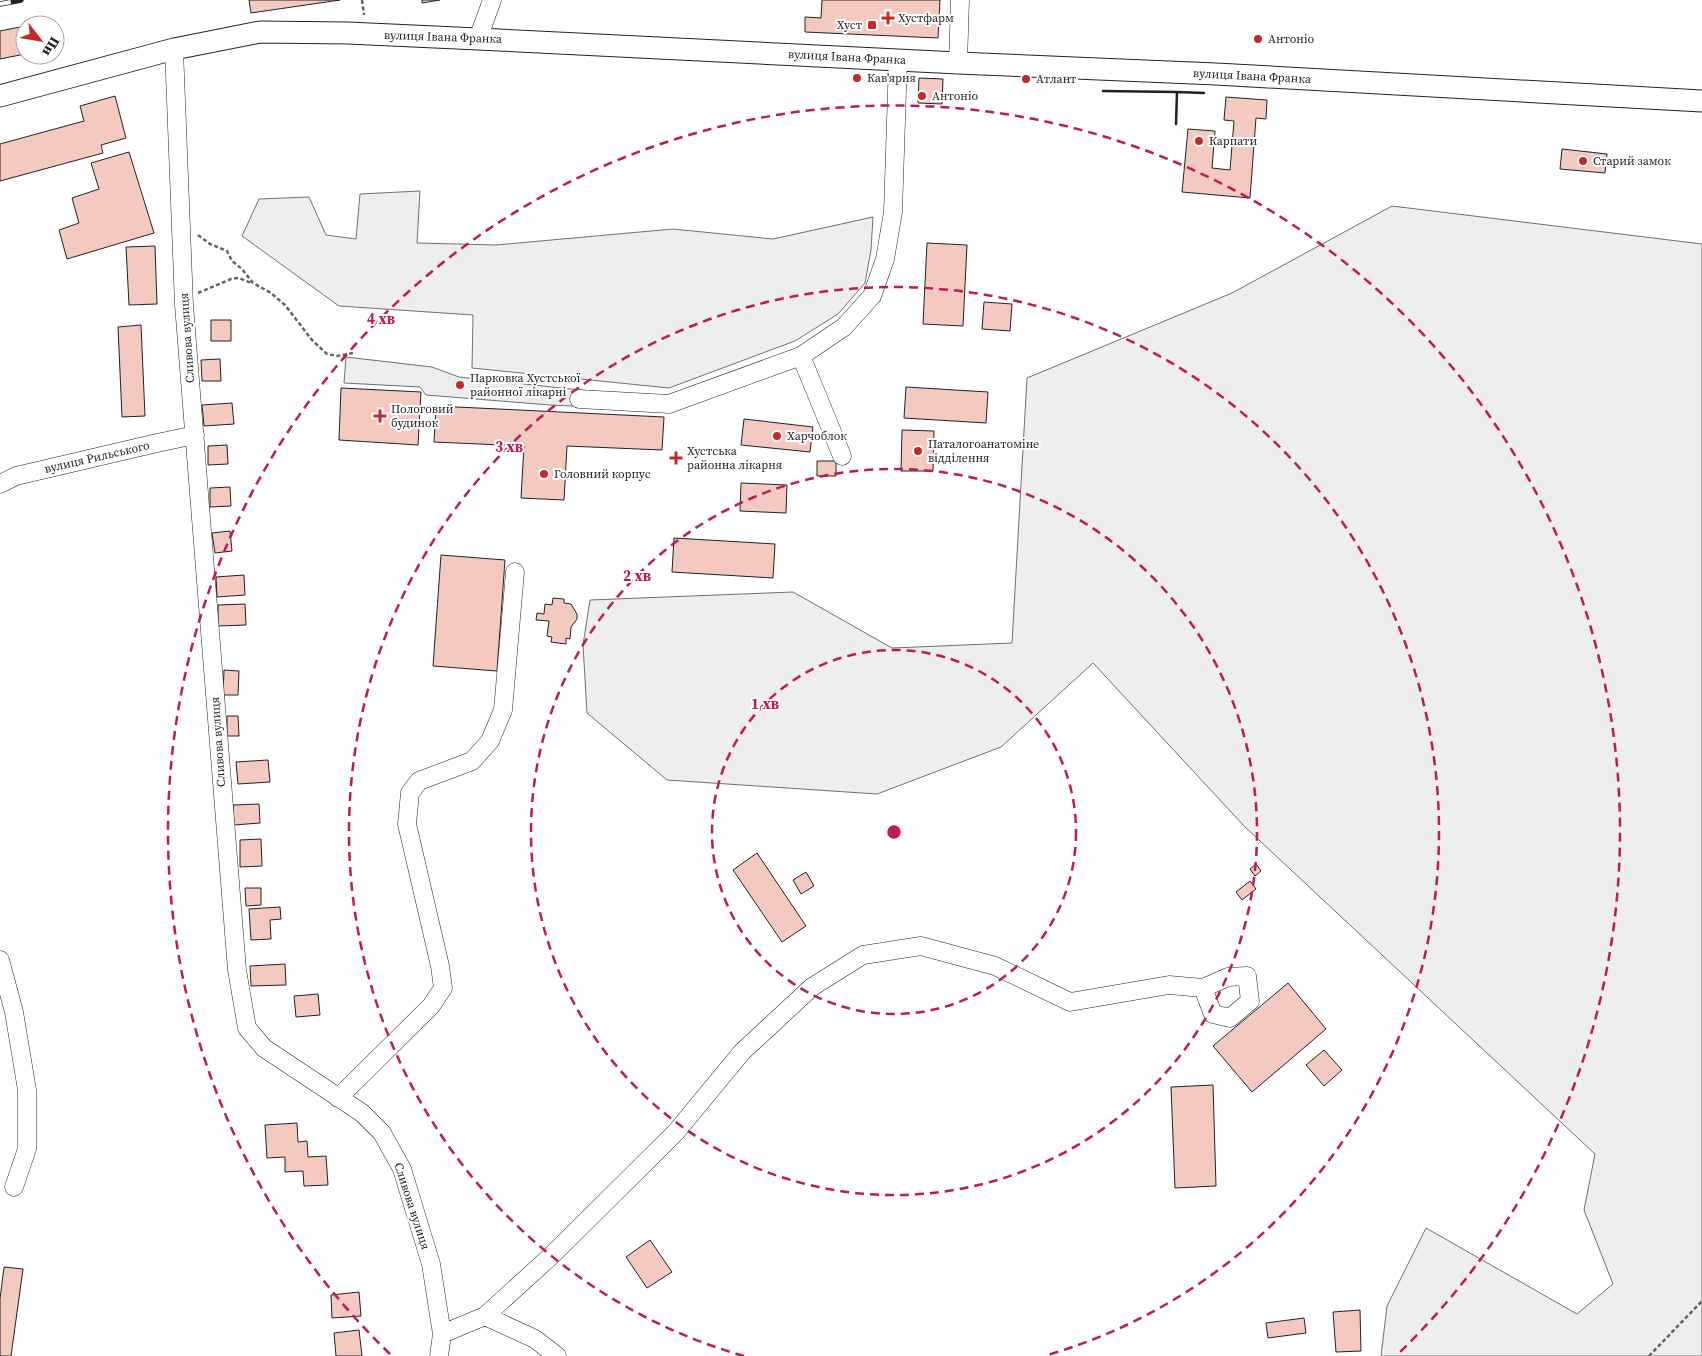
<svg xmlns="http://www.w3.org/2000/svg" width="1702" height="1356" viewBox="0 0 1702 1356" font-family="'Source Serif 4',serif">
	<style>
		.green { fill: #eee; stroke: #6f6f6f }
		.parking { fill: #ededed; stroke: #6f6f6f }
		.building { fill: #f3c9c0; stroke: #222 }
		.lines { fill: none; stroke-linecap: round; stroke-linejoin: round }
		.minor-casing { stroke: #222; stroke-width: 19 }
		.major-casing { stroke: #222; stroke-width: 23 }
		.path { stroke: #646464; stroke-width: 2.5; stroke-dasharray: 4 2.5; stroke-linecap: butt }
		.minor { stroke: #fff; stroke-width: 18 }
		.major { stroke: #fff; stroke-width: 21 }
		.rail-casing { stroke: #222; stroke-width: 5.5 }
		.rail { stroke: #fff; stroke-width: 4; stroke-dasharray: 11; stroke-linecap: butt }
		.wall { stroke: #222; stroke-width: 2.5 }
		.ring { fill: none; stroke: #c2185b; stroke-width: 2.5; stroke-dasharray: 9 6 }
		.poi-dot { fill: #c62828; stroke: #fff; stroke-width: 2 }
		.labels { text-anchor: middle; dominant-baseline: central; stroke-width: 4; stroke-linejoin: round; paint-order: stroke }
		.poi-label { font-size: 12px; fill: #222; stroke: #fff; text-anchor: start }
		.street-label { font-size: 12px; fill: #222; stroke: #fff }
		.centre { fill: #c2185b; stroke: #fff; stroke-width: 2.5 }
		.ring-label { font-size: 15px; text-anchor: middle; font-weight: bold; fill: #c2185b; stroke: #fff; stroke-width: 4; stroke-linejoin: round; paint-order: stroke }
	</style>
	<rect width="100%" height="100%" fill="#fff"/>
	<path class="green" d="M420 191 417 243 496 245 673 229 773 239 873 217 871 250 865 283 838 314 795 341 669 388 472 368 473 315 339 306 242 236 259 199 309 197 326 235 356 239 360 194Z
		M1392 206 1702 244V1356H1381L1387 1306 1426 1228 1577 1314 1613 1284 1584 1210 1595 1154 1245 827 1093 663 1001 747 877 794 667 780 587 713 583 645 590 600 793 592 892 648 1012 643 1027 378 1232 293Z"/>
	<path class="parking" d="M346 357 432 367 459 377 664 399 663 410 550 405 426 395 420 387 344 383Z"/>
	<path class="building" d="M249 0H340L251 13Z
		M422 0H440L422 3Z
		M822 0H940L938 38 805 32V17L821 18Z
		M52 20 53 25H28Z
		M25 26V54L0 59V31Z
		M919 78 943 79 942 104 918 103Z
		M115 96 126 138 101 145 103 153 0 181V144L84 121 80 106Z
		M1226 97 1267 100 1266 119 1256 118 1250 198 1182 192 1188 129 1215 131 1212 168 1230 170 1234 121 1224 120Z
		M1562 149 1607 154 1605 173 1560 169Z
		M129 152 154 233 67 259 59 230 79 223 72 198 99 189 91 163Z
		M927 243 967 245 963 326 923 324Z
		M155 246 157 304 129 305 126 247Z
		M984 302 1012 304 1010 331 982 329Z
		M211 320H231V341H211Z
		M141 325 145 416 122 417 118 327Z
		M220 359 221 381H202L201 360Z
		M906 387 988 392 986 423 904 418Z
		M341 388 421 392 418 445 339 440Z
		M232 403 234 424 204 426 202 405Z
		M436 406 664 417 662 450 567 446 564 500 521 498 524 446 434 442Z
		M744 419 813 427 810 452 741 445Z
		M902 430 934 431 933 471H901Z
		M227 445 228 464 208 465V446Z
		M817 461H836V476H817Z
		M741 483 787 485 786 513 740 511Z
		M230 487 231 506 210 507V488Z
		M230 531 232 551 215 553 212 533Z
		M674 538 775 544 773 578 672 572Z
		M441 555 505 560 497 671 433 666Z
		M244 575 245 595 217 597 216 577Z
		M553 598 564 599V603L571 604 577 614V619L571 627 570 639 566 638V644L551 642 552 637 547 636 549 621 536 620 537 613 544 614 545 604 552 605Z
		M245 604 246 625 218 626V605Z
		M224 670 239 671 238 695H223Z
		M227 716H238L239 736H227Z
		M268 760 270 782 238 784 236 762Z
		M259 804 260 823 234 825 233 805Z
		M261 839 262 866 240 867V840Z
		M757 853 806 926 782 942 733 870Z
		M1256 864 1261 871 1255 876 1250 869Z
		M806 872 814 886 801 894 793 880Z
		M1250 881 1256 889 1242 900 1236 892Z
		M245 888H261V905L246 906Z
		M280 907 281 919 270 920 271 939 251 940 249 909Z
		M285 964 286 985 251 986 250 966Z
		M1288 983 1326 1029 1252 1092 1213 1046Z
		M318 994 320 1015 296 1017 294 996Z
		M1324 1050 1342 1070 1324 1086 1306 1065Z
		M1213 1085 1216 1186 1175 1188 1171 1087Z
		M297 1123 298 1142 307 1141 308 1157 326 1156 328 1185 304 1186 303 1171 285 1172V1157L267 1158 265 1125Z
		M650 1240 672 1272 647 1288 626 1257Z
		M4 1267 23 1269 11 1356H0V1299Z
		M359 1292 361 1316 332 1318 331 1295Z
		M1360 1310 1361 1351 1336 1352 1333 1312Z
		M1304 1318 1306 1333 1268 1338 1266 1323Z
		M359 1330 362 1356H336L334 1333Z"/>
	<g class="lines">
		<g class="minor-casing">
			<path id="minor" d="M478 39 492 0
				M174 49 184 305 237 970 247 1028 264 1048 362 1113 382 1133 402 1169 431 1264 442 1334 439 1356
				M958 63 960 0
				M801 356 842 456
				M579 399 669 404 801 356 844 327 872 296 885 259 893 212 898 60
				M0 484 16 476 157 443 195 435
				M0 960 14 1012 27 1090V1149L14 1187
				M338 1098 431 1006 443 988 440 966 407 824 410 793 419 781 472 761 490 741 503 710 515 572
				M485 1316 535 1339 557 1356
				M442 1334 485 1316 551 1256 676 1132 742 1052 812 987 863 955 921 946 995 966 1070 1002 1169 985 1203 988 1213 1014 1230 1018 1250 1001 1247 976 1228 977 1203 988"/>
		</g>
		<g class="major-casing">
			<path id="major" d="M0 96 174 49 260 32 348 33 478 39 958 63 1216 74 1702 101"/>
		</g>
		<path class="path" d="M362 0 364 15
			M198 235 210 244 227 251 232 261 242 269 253 283 271 293 285 305 312 340 327 354 337 356 353 353
			M198 293 231 279 239 278 251 283
			M1649 1356 1702 1301"/>
		<use href="#minor" class="minor"/>
		<use href="#major" class="major"/>
		<g class="rail-casing">
			<path id="rail" d="M0 4 21 0"/>
		</g>
		<use href="#rail" class="rail"/>
		<path class="wall" d="M1103 91 1177 92
			M1176 124 1177 92 1204 93"/>
	</g>
	<g class="ring">
		<circle cx="894" cy="832" r="182"/>
		<circle cx="894" cy="832" r="363"/>
		<path d="M744 1356A545 545 0 1 1 1044 1356"/>
		<path d="M390 1354A726 726 0 1 1 1398 1354"/>
	</g>
	<g class="poi-dot">
		<path d="M885.5 10.5h5v5h5v5h-5v5h-5v-5h-5v-5h5z"/>
		<rect x="867" y="20" width="10" height="10" rx="2.5"/>
		<circle cx="1258" cy="39" r="5"/>
		<circle cx="857" cy="78" r="5"/>
		<circle cx="1026" cy="79" r="5"/>
		<circle cx="922" cy="96" r="5"/>
		<circle cx="1199" cy="141" r="5"/>
		<circle cx="1583" cy="161" r="5"/>
		<circle cx="460" cy="385" r="5"/>
		<path d="M377.5 408.5h5v5h5v5h-5v5h-5v-5h-5v-5h5z"/>
		<circle cx="777" cy="436" r="5"/>
		<circle cx="918" cy="451" r="5"/>
		<path d="M673.5 450.5h5v5h5v5h-5v5h-5v-5h-5v-5h5z"/>
		<circle cx="544" cy="474" r="5"/>
	</g>
	<g class="labels">
		<g class="poi-label">
			<text x="898" y="18">Хустфарм</text>
			<text x="862" y="25" text-anchor="end">Хуст</text>
			<text x="1268" y="39">Антонio</text>
			<text x="867" y="78">Кав'ярня</text>
			<text x="1036" y="79">Атлант</text>
			<text x="932" y="96">Антоніо</text>
			<text x="1209" y="141">Карпати</text>
			<text x="1593" y="161">Старий замок</text>
			<text x="470" y="378">Парковка Хустської<tspan x="470" dy="14">районної лікарні</tspan></text>
			<text x="391" y="409">Пологовий<tspan x="391" dy="14">будинок</tspan></text>
			<text x="787" y="436">Харчоблок</text>
			<text x="928" y="444">Паталогоанатоміне<tspan x="928" dy="14">відділення</tspan></text>
			<text x="687" y="451">Хустська<tspan x="687" dy="14">районна лікарня</tspan></text>
			<text x="554" y="474">Головний корпус</text>
		</g>
		<g class="street-label">
			<text transform="translate(443 37) rotate(2)">вулиця Івана Франка</text>
			<text transform="translate(847 57) rotate(3)">вулиця Івана Франка</text>
			<text transform="translate(1252 76) rotate(3)">вулиця Івана Франка</text>
			<text transform="translate(187 338) rotate(-94)">Сливова вулиця</text>
			<text transform="translate(97 457) rotate(-13)">вулиця Рильського</text>
			<text transform="translate(218 742) rotate(-94)">Сливова вулиця</text>
			<text transform="translate(412 1206) rotate(72)">Сливова вулиця</text>
		</g>
	</g>
	<circle cx="894" cy="832" r="8" class="centre"/>
	<g class="ring-label">
		<text x="381" y="324">4 хв</text>
		<text x="509" y="452">3 хв</text>
		<text x="637" y="581">2 хв</text>
		<text x="765" y="709">1 хв</text>
	</g>
	<g transform="translate(40 40) rotate(121)"><circle r="24" fill="#ffffff" stroke="#a7a7a7"/>
	<path d="M0-4L9 19L0 12L-9 19Z" fill="#c62828"/>
	<text y="-8" font-size="14" font-weight="bold" text-anchor="middle" fill="#222222">Пн</text>
	</g>
</svg>
